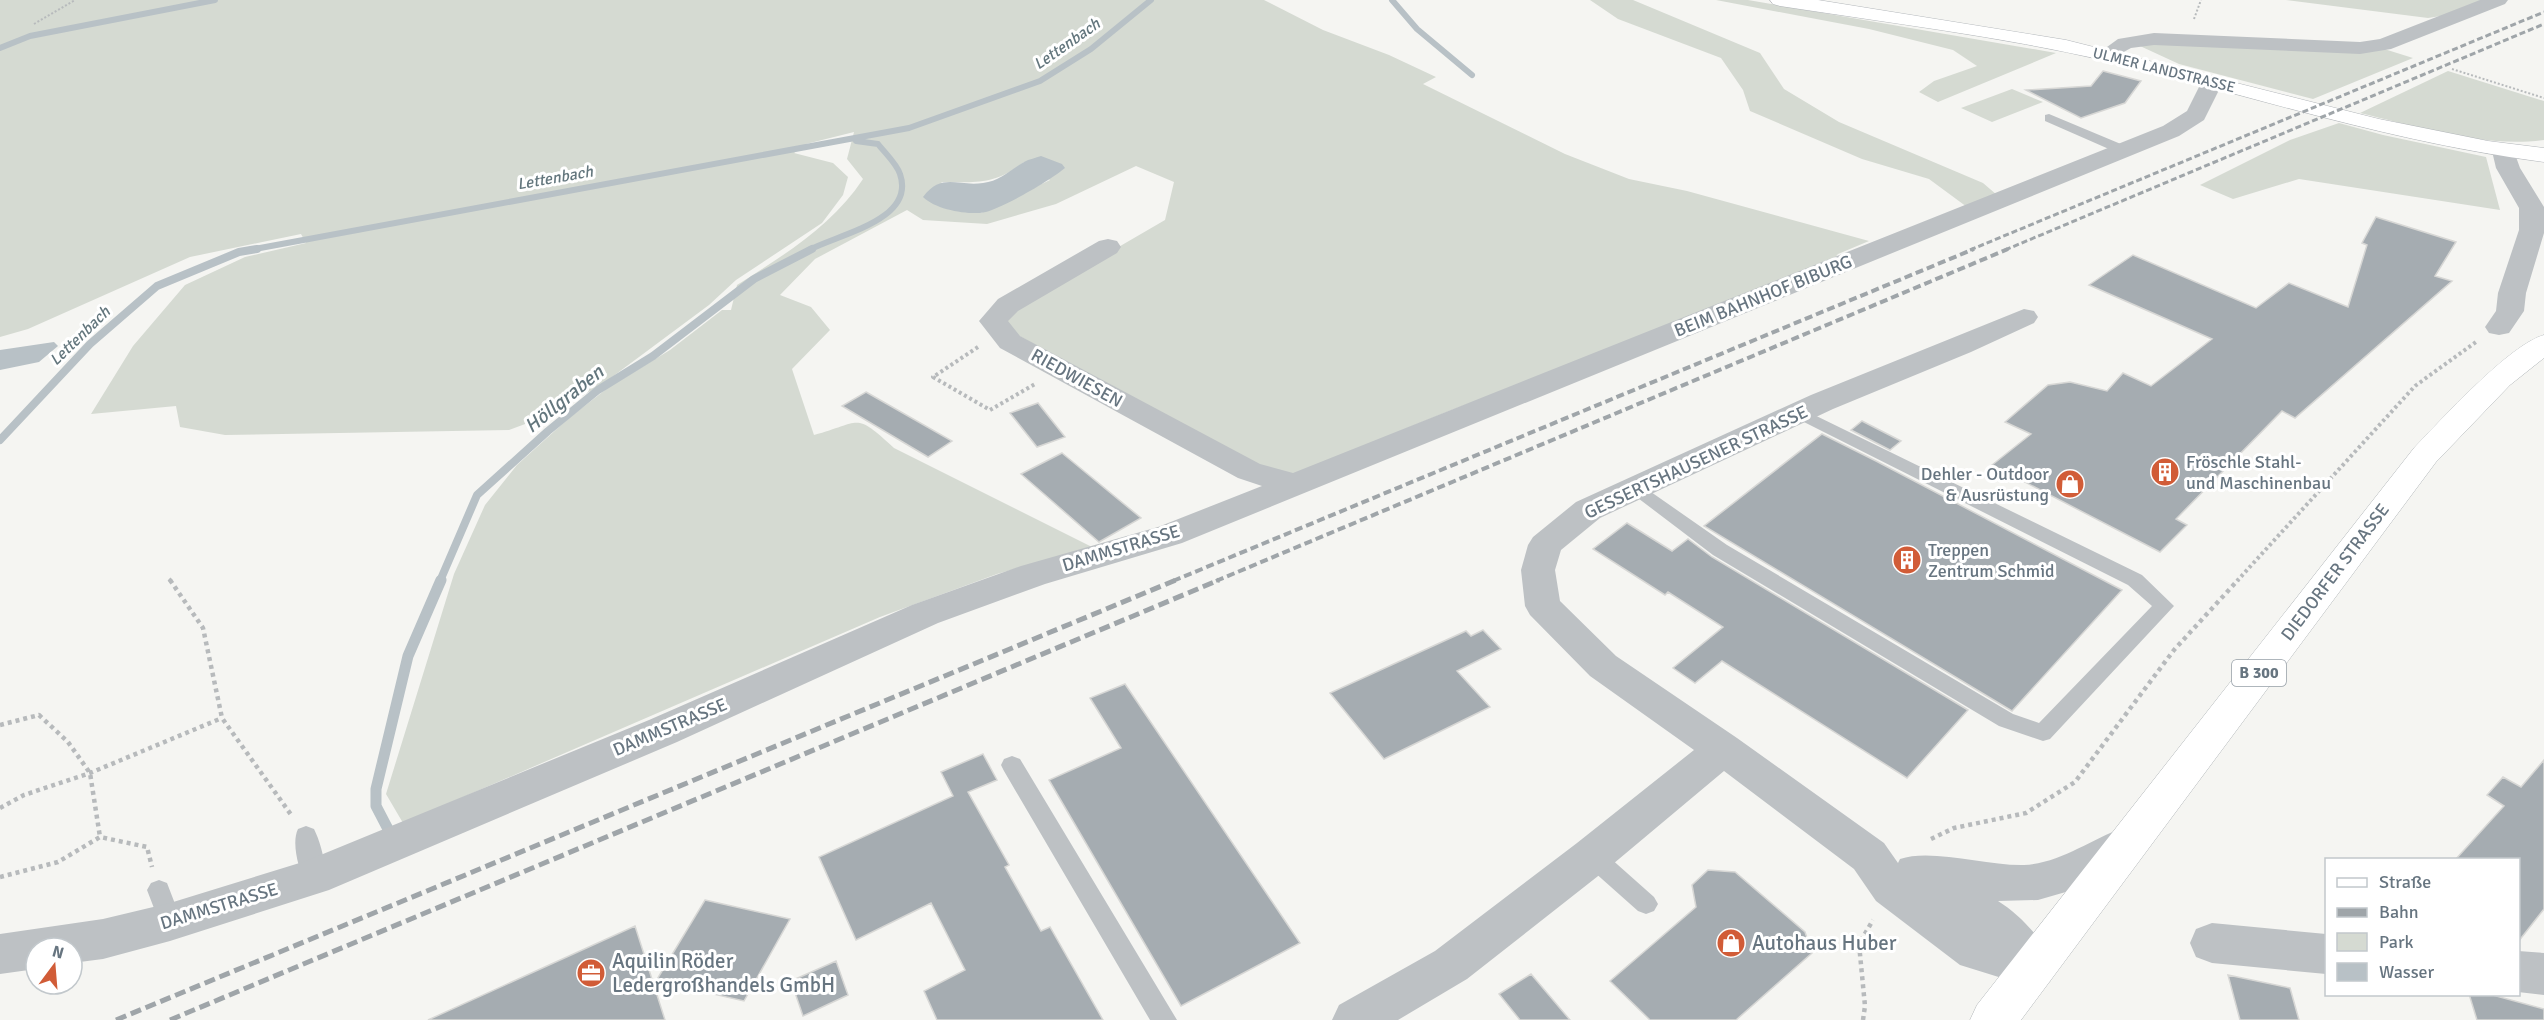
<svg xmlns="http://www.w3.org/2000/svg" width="2544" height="1020" viewBox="0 0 2544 1020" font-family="Signika,sans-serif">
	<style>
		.green { fill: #d5dad2; fill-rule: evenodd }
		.water { fill: #b8c1c6 }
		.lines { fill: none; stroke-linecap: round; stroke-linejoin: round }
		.stream-far2 { stroke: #b8c1c6; stroke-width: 6 }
		.stream-far1 { stroke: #b8c1c6; stroke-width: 8 }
		.stream { stroke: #b8c1c6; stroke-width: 11 }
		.building { fill: #a5acb1; stroke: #d7d7d5; stroke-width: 1.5 }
		.secondary-casing { stroke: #b2b6ba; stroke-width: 1 }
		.primary-casing { stroke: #b0b5b8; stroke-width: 1 }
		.path-far2 { stroke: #b7babc; stroke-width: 2; stroke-dasharray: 2 2; stroke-linecap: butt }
		.path-far1 { stroke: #b7babc; stroke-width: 4; stroke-dasharray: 3 3; stroke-linecap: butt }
		.path { stroke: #b7babc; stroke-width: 4.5; stroke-dasharray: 4 4; stroke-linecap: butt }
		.service { fill: #bdc1c4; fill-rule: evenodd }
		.minor { fill: #bdc1c4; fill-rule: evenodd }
		.secondary { fill: #fff; fill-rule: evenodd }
		.primary { fill: #fff; fill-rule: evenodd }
		.rail-far2 { stroke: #9fa5a9; stroke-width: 3; stroke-dasharray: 6 3; stroke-linecap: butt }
		.rail-far1 { stroke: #9fa5a9; stroke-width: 4; stroke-dasharray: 8 4; stroke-linecap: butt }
		.rail { stroke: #9fa5a9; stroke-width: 5; stroke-dasharray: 11 5; stroke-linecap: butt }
		.labels { text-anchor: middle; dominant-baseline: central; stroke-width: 6; stroke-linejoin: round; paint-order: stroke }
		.far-street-label { font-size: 15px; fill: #677580; stroke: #fff }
		.far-water-label { font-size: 16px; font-style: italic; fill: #63767d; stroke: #fff }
		.shield { fill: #fff; stroke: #959ea6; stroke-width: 1.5 }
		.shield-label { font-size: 16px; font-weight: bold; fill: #677580 }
		.street-label { font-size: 18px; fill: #677580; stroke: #fff }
		.poi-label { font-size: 18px; fill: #677580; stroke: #fff; text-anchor: start }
		.water-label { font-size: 20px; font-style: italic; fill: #63767d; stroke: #fff }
		.near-poi-label { font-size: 21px; fill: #677580; stroke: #fff; text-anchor: start }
	</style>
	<rect width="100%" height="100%" fill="#f5f5f2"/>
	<path class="green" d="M0 0H1264L1323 30 1389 55 1436 77 1423 84 1565 154 1629 179 1687 191 1869 241 1838 254 1827 267 1449 411 1295 474 1272 470 1206 442 1009 330 1006 318 1024 302 1165 220 1174 182 1136 166 1056 204 987 224 923 220 907 210 815 259 780 295 811 307 830 330 792 369 814 435C862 422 854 411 894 448L1092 547 997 574 880 617 403 823 386 794 454 574 485 505 517 465 569 418 609 387 670 350 722 310H731L737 285C784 255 832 226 863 179L847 159 854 132 806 144 794 153 833 163 848 177 843 195 822 223 736 280 709 305 604 383 552 414 509 430 225 435 180 427 176 406 91 414 133 346 185 285 245 257 306 243 301 234 190 257 28 329 0 337ZM1024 162 1050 180 981 213 941 182C977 182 994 185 1024 162Z
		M1590 0H1633L1760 53 1784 89 1839 122 1983 183 1997 195 1967 207 1929 179 1862 159 1750 111 1743 90 1721 58 1618 19Z
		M1716 0H1748L2056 53 1938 102 1919 92 1934 81 1977 66 1953 50 1869 29Z
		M2286 0H2482L2441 16 2428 18Z
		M2162 42 2381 48 2413 58 2313 99 2179 64 2140 46Z
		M2448 71 2544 101V140C2483 148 2419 127 2360 113Z
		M2012 89 2043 102 1992 122 1961 108Z
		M2339 123 2383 135 2486 157 2500 210 2299 179 2233 199 2200 185 2290 140Z"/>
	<path class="water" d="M1041 156 1062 164 1065 168C1051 180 997 212 980 213 963 214 935 209 923 197 942 172 958 187 983 183 1000 181 1010 170 1024 162 1029 159 1036 158 1041 156Z
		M54 342 58 346 39 362 0 370V350Z"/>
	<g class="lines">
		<path class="stream-far2" d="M1392 0 1417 29 1472 75
			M0 48 30 36 215 0
			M249 250 909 128 1040 81 1091 49 1151 0
			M809 250C839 234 916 220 900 174 897 164 885 153 878 144L856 141"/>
		<path class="stream-far1" d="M0 440 90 344 157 286 239 252 257 249
			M440 581 477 495 548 431 598 390 653 356 754 279 812 249"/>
		<path class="stream" d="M389 831 376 806V789L408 656 441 580"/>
	</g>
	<path class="building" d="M2103 71 2141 81 2125 103 2081 118 2026 90 2091 86Z
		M2376 217 2456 242 2435 276 2452 281 2295 418 2282 411 2176 519 2187 525 2160 552 1992 465 2031 434 2005 422 2048 385 2070 382 2107 391 2123 373 2151 386 2212 339 2089 285 2133 255 2256 308 2289 283 2348 307 2367 245 2362 243Z
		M866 392 952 441 928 457 842 406Z
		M1038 403 1065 437 1037 447 1010 413Z
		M1862 421 1901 441 1890 450 1851 430Z
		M1822 434 1876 461 2122 590 2012 711 1704 526Z
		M1062 453 1141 518 1099 542 1021 474Z
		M1627 523 1672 551 1688 539 1712 557 1968 710 1907 778 1722 661 1695 683 1673 668 1723 627 1668 592 1665 595 1593 549Z
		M1483 630 1501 649 1457 671 1490 707 1384 759 1330 693 1466 631 1471 636Z
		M1125 684 1300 943 1181 1006 1049 780 1121 748 1090 698Z
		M983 754 997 780 968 792 1009 865 1005 867 1041 931 1050 927 1103 1020H937L924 991 965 970 931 903 856 940 819 857 953 796 941 772Z
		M2544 760V909L2518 942V860H2455L2504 806 2487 795 2503 777 2521 787Z
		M1708 870 1735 872 1805 932 1812 953 1736 1020H1650L1610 981 1696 907 1692 885Z
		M705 900 790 919 744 1001 656 981Z
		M635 926 665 1020H428Z
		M836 961 848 995 803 1016 791 981Z
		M1531 974 1570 1020H1520L1499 994Z
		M2228 975 2290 988 2299 1020H2240Z
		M2469 994H2489L2544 1009V1020H2477Z"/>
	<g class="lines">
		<g class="secondary-casing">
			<path id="secondary" d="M1770 0H1818L2066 40 2379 119 2488 141 2544 148V162C2394 143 2253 96 2107 61 1999 36 1889 23 1780 6L1773 4Z"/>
		</g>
		<g class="primary-casing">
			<path id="primary" d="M2544 335V358L2510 385 2436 462 2021 1020H1970L1977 1005 2414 448C2441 420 2510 344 2544 335Z"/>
		</g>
		<path class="path-far2" d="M2194 19 2201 0
			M34 24 75 0
			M2452 69 2544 98"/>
		<path class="path-far1" d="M978 347 933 377 990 410 1035 384
			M169 579 171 581
			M2237 581 2415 386 2476 342"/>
		<path class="path" d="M170 580 203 628 222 718 292 816
			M0 725 39 715 68 742 90 773 100 837
			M0 808 24 795 90 773 222 718
			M1931 839 1954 828 2026 813 2075 782 2174 650 2238 580
			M0 877 58 862 100 837 147 847 152 867
			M1863 1020 1865 1006 1859 944 1873 920"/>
		<path class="service" d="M2049 114 2128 147 2129 150 2128 153H2118L2045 121V115Z
			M1800 408 2142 575 2174 606 2050 739 2043 741 1999 726 1713 555 1626 489 1635 483 1641 485 1727 545 2013 714 2039 723 2152 606 2128 585 1794 417 1792 413Z
			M1012 756 1020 759 1177 1020H1150L1004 771 1001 765 1004 759Z
			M306 826 314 829C321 843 329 871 322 884L314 887 306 884C299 871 291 843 298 829Z
			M1592 846 1600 849 1654 897 1658 904 1654 911 1646 914 1638 911 1584 863 1581 856 1584 849Z
			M159 880 167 883 182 922 178 929 170 933 162 929 147 890 151 883Z"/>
		<path class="minor" d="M2480 0H2508L2505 4 2391 49 2360 54 2154 45 2131 48 2107 61 2100 59 2096 55 2118 39 2154 33 2360 42 2380 39Z
			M2212 75 2220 77 2223 82 2204 120 2179 136 1182 543 1045 584 938 623 677 742 329 890 170 941 103 959 72 963V948H36V969L0 974V934L103 919 170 903 306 861 649 720 912 605 1021 566 1158 527 1262 486 1238 478 1000 348 979 321 998 299 1099 241 1108 239 1117 241 1121 247 1117 253 1018 311 1008 321 1020 336 1260 464 1293 473 2163 126 2187 111 2204 77Z
			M2504 144 2512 146 2520 168 2544 207V233L2526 293 2524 311 2509 333 2499 335 2489 333 2485 327 2496 311 2498 293 2519 230V208L2496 168 2492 151 2496 146Z
			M2024 309 2034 311 2038 317 2034 323 1971 352 1833 409 1600 518 1561 550 1555 570 1560 601 1616 656 1737 738 1884 843 1898 863 1900 859C1931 848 1987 866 2024 865 2061 863 2089 840 2123 828L2138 834 2144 846 2138 858 2076 889 2038 900 1998 901C2022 916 2045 942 2056 968L2050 982 2034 988 1960 965 1876 901 1854 869 1724 771 1607 869 1467 979 1398 1020H1332L1339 1005 1435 951 1577 843 1694 750 1590 676 1530 615 1525 606 1521 570 1528 545 1533 537 1576 502 1811 395Z
			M2212 923 2326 934V974L2212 963 2196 957 2190 943 2196 929Z
			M2518 951 2544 953V995L2518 992Z"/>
		<use href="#secondary" class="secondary"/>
		<use href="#primary" class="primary"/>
		<path class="rail-far2" d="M1970 250 2544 12
			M2005 250 2544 24"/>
		<path class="rail-far1" d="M1173 581 1974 249
			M1216 581 2008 249"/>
		<path class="rail" d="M116 1020 1176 580
			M170 1020 1219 580"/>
	</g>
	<defs>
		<g id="building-disc" transform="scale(1.5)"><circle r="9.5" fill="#d15c37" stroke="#fff"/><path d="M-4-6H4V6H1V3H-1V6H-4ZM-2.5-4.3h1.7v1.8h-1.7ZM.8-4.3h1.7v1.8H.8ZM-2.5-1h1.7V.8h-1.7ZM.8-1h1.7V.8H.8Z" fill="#fff"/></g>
		<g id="shop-disc" transform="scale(1.5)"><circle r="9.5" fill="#d15c37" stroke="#fff"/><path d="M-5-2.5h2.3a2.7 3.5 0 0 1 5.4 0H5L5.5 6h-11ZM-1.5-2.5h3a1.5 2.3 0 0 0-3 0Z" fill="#fff"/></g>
		<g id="office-disc" transform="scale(1.5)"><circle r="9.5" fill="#d15c37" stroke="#fff"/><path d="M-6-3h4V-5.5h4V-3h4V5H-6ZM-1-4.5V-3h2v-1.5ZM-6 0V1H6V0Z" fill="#fff"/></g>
	</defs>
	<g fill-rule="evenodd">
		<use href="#building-disc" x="2165" y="472"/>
		<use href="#shop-disc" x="2070" y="484"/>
		<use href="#building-disc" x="1907" y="560"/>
		<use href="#shop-disc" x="1731" y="943"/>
		<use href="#office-disc" x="591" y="973"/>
	</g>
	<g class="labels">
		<g class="far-street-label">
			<text transform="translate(2164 70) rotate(14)">ULMER LANDSTRASSE</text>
		</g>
		<g class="far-water-label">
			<text transform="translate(1067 44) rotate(-35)">Lettenbach</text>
			<text transform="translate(555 178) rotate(-10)">Lettenbach</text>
			<text transform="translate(80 336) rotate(-44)">Lettenbach</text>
		</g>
		<rect class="shield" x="2232" y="660" width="54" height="26" rx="4.5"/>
		<g class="shield-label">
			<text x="2259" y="673">B 300</text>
		</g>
		<g class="street-label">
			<text transform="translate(1763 296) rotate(-22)">BEIM BAHNHOF BIBURG</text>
			<text transform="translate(1077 378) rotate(29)">RIEDWIESEN</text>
			<text transform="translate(1696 462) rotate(-25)">GESSERTSHAUSENER STRASSE</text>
			<text transform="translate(1121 548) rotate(-17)">DAMMSTRASSE</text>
			<text transform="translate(2335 572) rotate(-53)">DIEDORFER STRASSE</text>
			<text transform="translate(670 727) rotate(-23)">DAMMSTRASSE</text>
			<text transform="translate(219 906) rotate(-17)">DAMMSTRASSE</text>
		</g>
		<g class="poi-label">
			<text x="2186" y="462">Fröschle Stahl-<tspan x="2186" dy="21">und Maschinenbau</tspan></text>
			<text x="2049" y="474" text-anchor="end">Dehler - Outdoor<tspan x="2049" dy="21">&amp; Ausrüstung</tspan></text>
			<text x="1928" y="550">Treppen<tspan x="1928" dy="21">Zentrum Schmid</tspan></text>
		</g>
		<g class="water-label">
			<text transform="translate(564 399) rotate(-39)">Höllgraben</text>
		</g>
		<g class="near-poi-label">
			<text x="1752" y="943">Autohaus Huber</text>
			<text x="612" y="961">Aquilin Röder<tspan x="612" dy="24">Ledergroßhandels GmbH</tspan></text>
		</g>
	</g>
	<rect x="2325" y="858" width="195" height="138" fill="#ffffff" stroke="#c2c8cc" stroke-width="1.5"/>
	<rect x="2337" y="878" width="30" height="9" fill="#ffffff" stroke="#c2c8cc" stroke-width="1.5"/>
	<text x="2379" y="888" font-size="18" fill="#677580">Straße</text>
	<rect x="2337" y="908" width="30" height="9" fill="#9fa5a9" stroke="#c2c8cc" stroke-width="1.5"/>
	<text x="2379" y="918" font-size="18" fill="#677580">Bahn</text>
	<rect x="2337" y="933" width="30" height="18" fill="#d5dad2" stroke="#c2c8cc" stroke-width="1.5"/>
	<text x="2379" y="948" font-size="18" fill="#677580">Park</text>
	<rect x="2337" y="963" width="30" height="18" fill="#b8c1c6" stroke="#c2c8cc" stroke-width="1.5"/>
	<text x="2379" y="978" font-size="18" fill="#677580">Wasser</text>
	<g transform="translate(54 966) rotate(16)"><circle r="28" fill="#ffffff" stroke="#c2c8cc" stroke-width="1.5"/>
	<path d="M0-4.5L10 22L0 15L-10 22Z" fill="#d15c37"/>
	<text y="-9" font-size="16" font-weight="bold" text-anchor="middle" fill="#677580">N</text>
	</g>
</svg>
